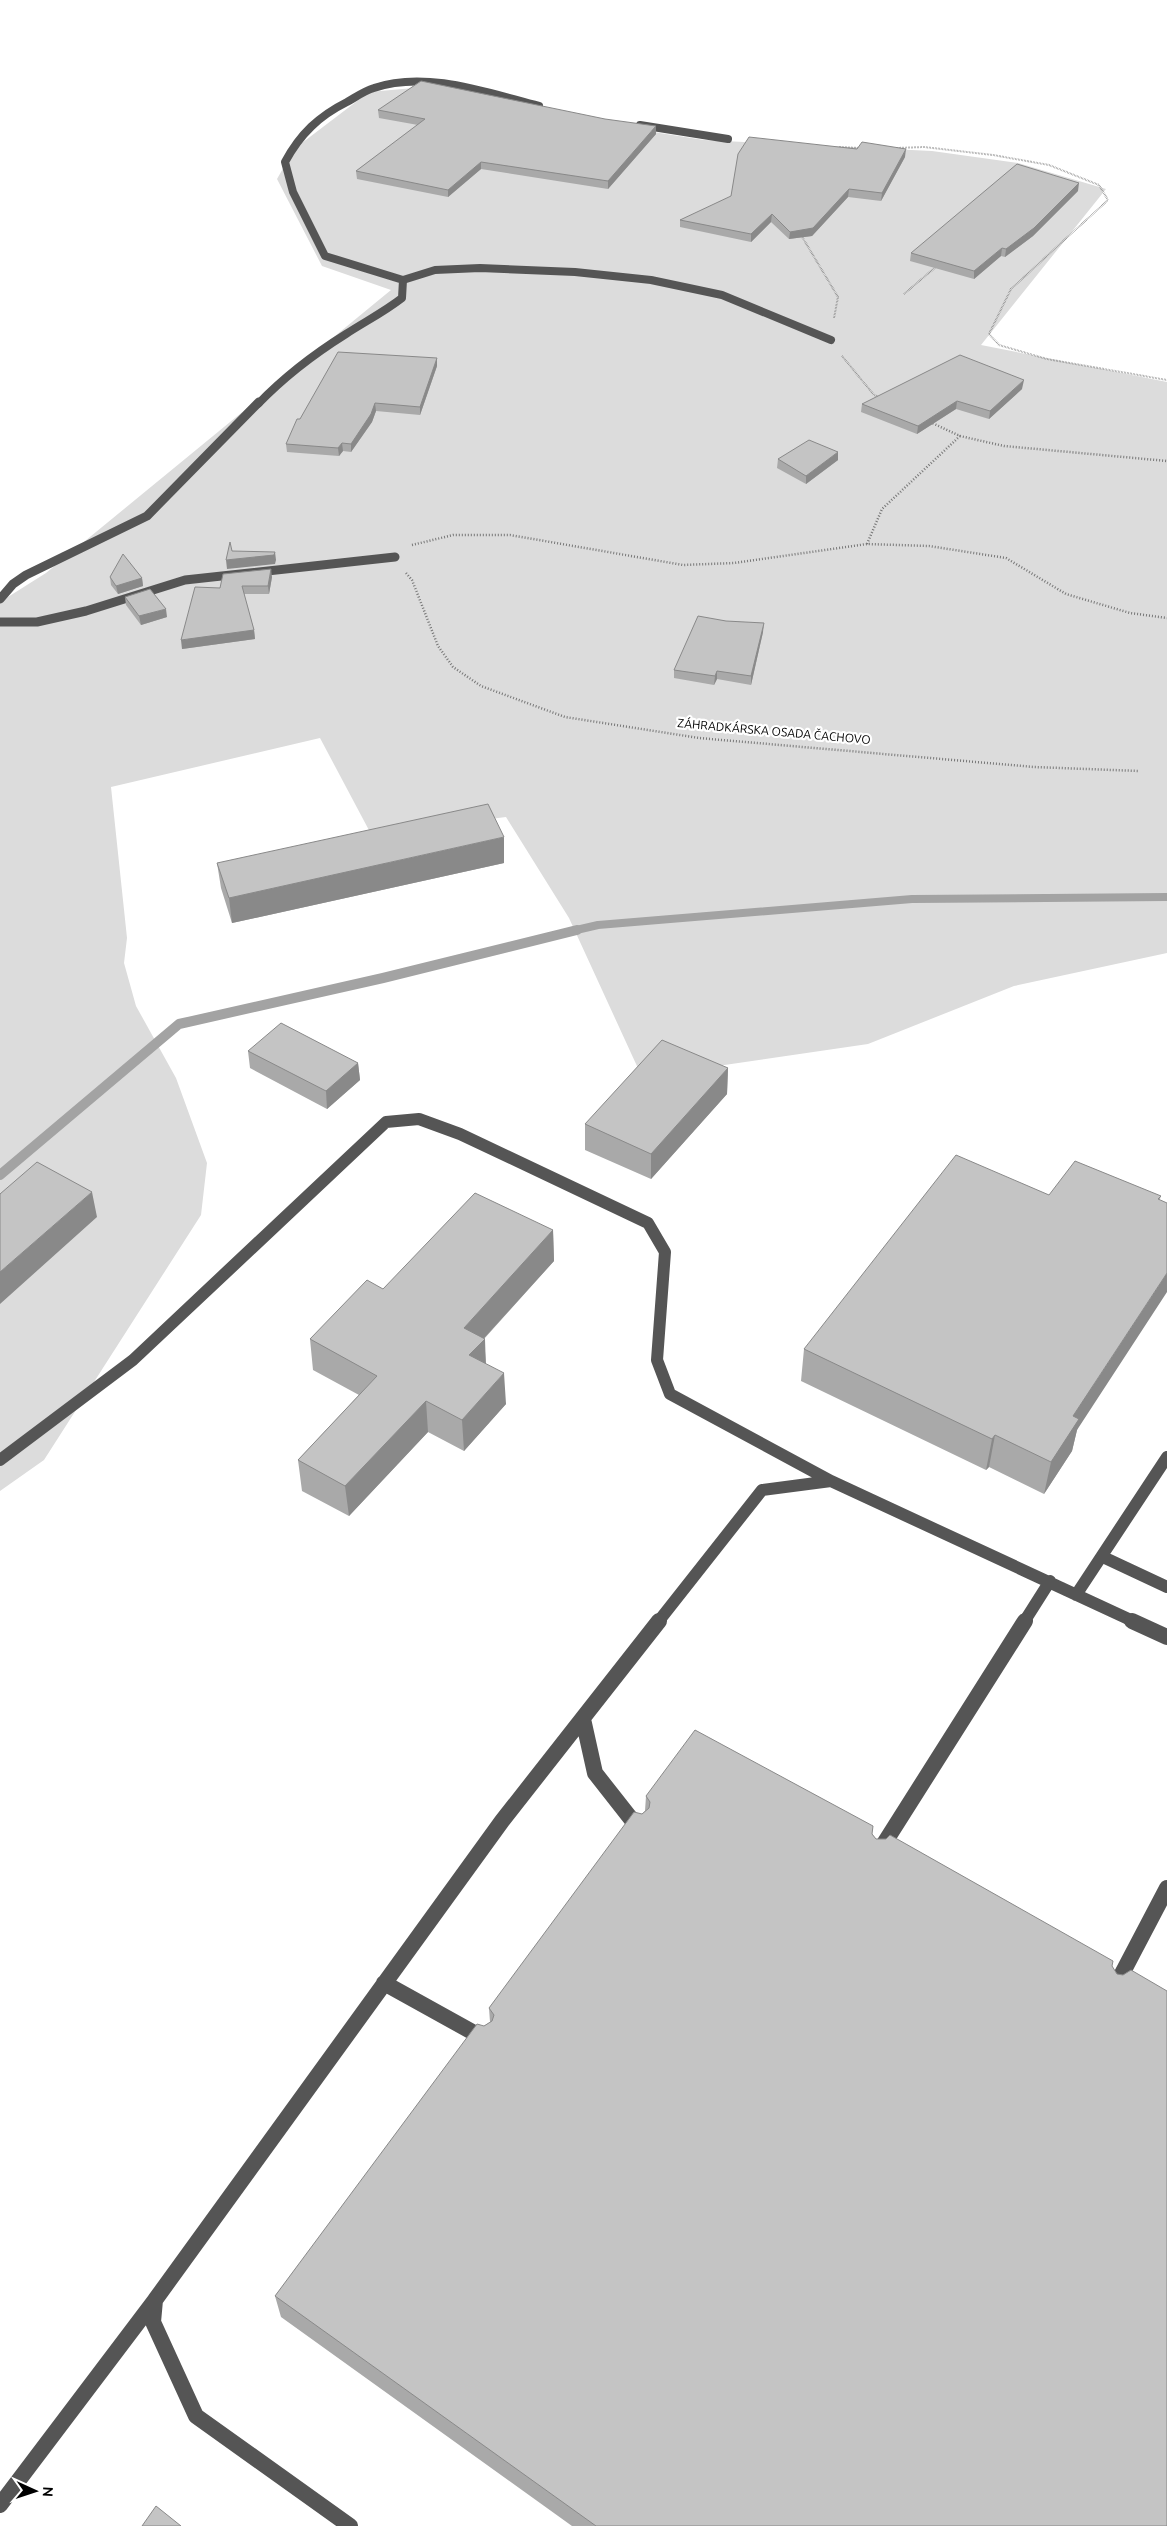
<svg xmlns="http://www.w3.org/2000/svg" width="1167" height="2526" viewBox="0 0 1167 2526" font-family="Ubuntu,sans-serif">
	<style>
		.green { fill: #dcdcdc }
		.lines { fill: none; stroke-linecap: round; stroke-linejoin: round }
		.stream-far1 { stroke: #a3a3a3; stroke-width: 8 }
		.stream { stroke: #a3a3a3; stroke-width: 10 }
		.path-far1 { stroke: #777; stroke-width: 2; stroke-dasharray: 0.5 1; stroke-linecap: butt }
		.path { stroke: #777; stroke-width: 2.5; stroke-dasharray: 1 2; stroke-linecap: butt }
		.minor-far3 { stroke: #555; stroke-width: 8 }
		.minor-far2 { stroke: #555; stroke-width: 9 }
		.minor-far1 { stroke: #555; stroke-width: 12 }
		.minor { stroke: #555; stroke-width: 16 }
		.wall { fill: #a9a9a9 }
		.shaded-wall { fill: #898989 }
		.building { fill: #c4c4c4; stroke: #898989 }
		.labels { text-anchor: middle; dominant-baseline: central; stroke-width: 4.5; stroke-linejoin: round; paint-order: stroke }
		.far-street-label { font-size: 12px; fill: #000; stroke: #fff }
	</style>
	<rect width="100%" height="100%" fill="#fff"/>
	<path class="green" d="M436 86 571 119 704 140 932 151 1018 163 1106 189 981 345 1167 382V953L1014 986 868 1044 642 1077 569 918 506 817 371 834 320 738 111 787 127 938 124 963 136 1006 176 1078 207 1163 201 1215 44 1460 0 1491V602L46 573 391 290 322 266 277 179 294 149 369 92Z"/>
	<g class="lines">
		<path class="stream-far1" d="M572 931 598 925 912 899 1167 897"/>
		<path class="stream" d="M0 1175 179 1024 383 978 577 930"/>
		<path class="path-far1" d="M839 147 860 148
			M896 148 924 147 993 155 1049 165 1099 185 1108 200 1011 289 989 334 999 345 1047 359 1167 380
			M801 235 838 297 834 318
			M904 294 937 266
			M842 356 874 395 879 397"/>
		<path class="path" d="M930 422 960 436 1004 446 1167 461
			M867 544 882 509 960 436
			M412 545 453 535H510L683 565 734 563 867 544 929 546 1006 558 1066 594 1130 613 1167 618
			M406 573 412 580 438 646 453 667 481 686 565 717 699 738 1034 767 1139 771"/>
		<path class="minor-far3" d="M640 125 728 139
			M403 280 435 270 480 268 575 272 651 280 722 295 831 340
			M258 404C284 377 314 354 346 334 366 321 384 312 402 298L403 280 325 256 293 192 285 162C300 134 319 116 347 102 356 97 364 91 374 88 426 70 488 93 539 106"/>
		<path class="minor-far2" d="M0 599 13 584 26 575 147 516 259 402
			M0 622H37L86 611 185 580 395 557"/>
		<path class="minor-far1" d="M0 1460 133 1360 386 1122 419 1119 460 1134 648 1223 665 1252 657 1360 670 1394 831 1481
			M1103 1557 1167 1587
			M1076 1595 1167 1457
			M658 1622 762 1490 831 1481 1135 1622
			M1024 1622 1050 1581"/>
		<path class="minor" d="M1132 1621 1167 1637
			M583 1719 595 1773 639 1829
			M880 1850 1025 1621
			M384 1983 485 2039
			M1114 1989 1167 1888
			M0 2505 155 2300
			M350 2526 196 2416 153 2322 155 2300 502 1821 659 1621"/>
	</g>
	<path class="wall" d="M378 110 656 134 608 189 481 169 448 197 357 179 356 171 418 125 379 118Z
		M905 157 881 201 848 197 812 236 789 239 771 222 751 242 680 227V220Z
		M1078 191 1033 236 1005 257 1001 256 974 279 910 261 911 253Z
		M437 366 420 415 376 411 372 422 351 452 343 451 339 456 287 452 286 444 300 419Z
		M1022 389 989 419 956 409 917 434 861 412 862 404Z
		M778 459 838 460 806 484 777 468Z
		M110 577 142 578 143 586 118 594 111 585Z
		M272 577 269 594H244L254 630 255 639 182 649 220 588Z
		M125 597 167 617 141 625 126 605Z
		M763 632 751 685 717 679 714 685 674 678V670Z
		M217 863H504L232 923 221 888Z
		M248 1051 358 1063 360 1080 327 1109 250 1068Z
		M728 1068 727 1094 651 1179 585 1150V1124Z
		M1049 1195 1161 1196 1077 1430 1072 1451 1044 1494 989 1467 986 1470 801 1381 804 1349Z
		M553 1230 554 1261 484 1339 486 1364 506 1404 464 1451 428 1432 349 1516 302 1491 298 1460 359 1395 313 1370 310 1339 383 1289Z
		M646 1796 872 1834 876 1839 1112 1966 1167 2526H572L281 2317 275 2296 484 2026 490 2022 489 2008 642 1814 645 1811Z"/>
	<path class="shaded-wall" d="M656 126V134L608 189V181Z
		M906 149 905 157 881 201 882 193Z
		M481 162V169L448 197V190Z
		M1079 183 1078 191 1033 236 1005 257 1006 249Z
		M849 189 848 197 812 236 789 239 790 232Z
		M772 214 771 222 751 242V234Z
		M1002 248 1001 256 974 279V271Z
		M437 358V366L420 415V407Z
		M1024 380 1022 389 989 419 990 411Z
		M957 401 956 409 917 434 918 426Z
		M375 403 376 411 372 422 351 452V444Z
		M342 443 343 451 339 456 338 448Z
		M838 452V460L806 484V476Z
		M275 552 276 560 275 564 227 569 226 560Z
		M271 569 272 577 269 594 268 586Z
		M142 578 143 586 118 594 116 586Z
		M166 609 167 617 141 625 139 616Z
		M764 623 763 632 751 685V676Z
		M254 630 255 639 182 649 181 640Z
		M717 671V679L714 685 715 676Z
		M504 837V863L232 923 229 898Z
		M358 1063 360 1080 327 1109 326 1091Z
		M728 1068 727 1094 651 1179V1154Z
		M92 1192 97 1217 0 1304V1272Z
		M553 1230 554 1261 465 1359 464 1328Z
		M1167 1273V1292L1077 1430 1072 1451 1044 1494 1051 1462 1073 1416Z
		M485 1339 486 1370 469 1355Z
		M504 1373 506 1404 464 1451 462 1420Z
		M426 1401 428 1432 349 1516 345 1486Z
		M995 1435 989 1467 986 1470 992 1439Z"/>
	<path class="building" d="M421 81 605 119 656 126 608 181 481 162 448 190 356 171 425 119 378 110Z
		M749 137 857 149 862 142 906 149 882 193 849 189 813 228 790 232 772 214 751 234 680 220 731 196 738 154Z
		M1017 164 1079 183 1034 228 1006 249 1002 248 974 271 911 253Z
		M338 352 437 358 420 407 375 403 371 414 351 444 342 443 338 448 286 444 297 419H300Z
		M960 355 1024 380 990 411 957 401 918 426 862 404Z
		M809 440 838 452 806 476 778 459Z
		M230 542 232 551 275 552 274 555 226 560Z
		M123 554 142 578 116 586 110 577Z
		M271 569 268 586H242L254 630 181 640 195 587 220 588 223 574Z
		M150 589 166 609 139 616 125 597Z
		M698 616 726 621 764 623 751 676 717 671 715 676 674 670Z
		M488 804 504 837 229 898 217 863Z
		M281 1023 358 1063 326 1091 248 1051Z
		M662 1040 728 1068 651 1154 585 1124Z
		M956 1155 1049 1195 1075 1161 1161 1196 1158 1199 1167 1203V1273L1073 1416 1079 1419 1051 1462 995 1435 992 1439 804 1349Z
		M37 1162 92 1192 0 1272V1194Z
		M475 1193 553 1230 464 1328 485 1339 469 1355 504 1373 462 1420 426 1401 345 1486 298 1460 377 1376 310 1339 367 1280 383 1289Z
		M695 1730 873 1826 872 1834 876 1839H886L890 1835 1113 1961 1112 1966 1117 1974 1123 1975 1131 1970 1167 1991V2526H596L275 2296 477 2024 484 2026 492 2021 494 2015 489 2008 634 1812 642 1814 649 1808 650 1802 646 1796Z
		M156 2506 181 2526H142Z"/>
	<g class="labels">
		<g class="far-street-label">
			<text transform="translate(774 731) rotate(5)">ZÁHRADKÁRSKA OSADA ČACHOVO</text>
		</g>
	</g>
	<g transform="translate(35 2491) rotate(93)" stroke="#ffffff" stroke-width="4" paint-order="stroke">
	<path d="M0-4L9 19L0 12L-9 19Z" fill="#000000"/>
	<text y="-8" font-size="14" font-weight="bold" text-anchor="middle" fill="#000000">N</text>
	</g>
</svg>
